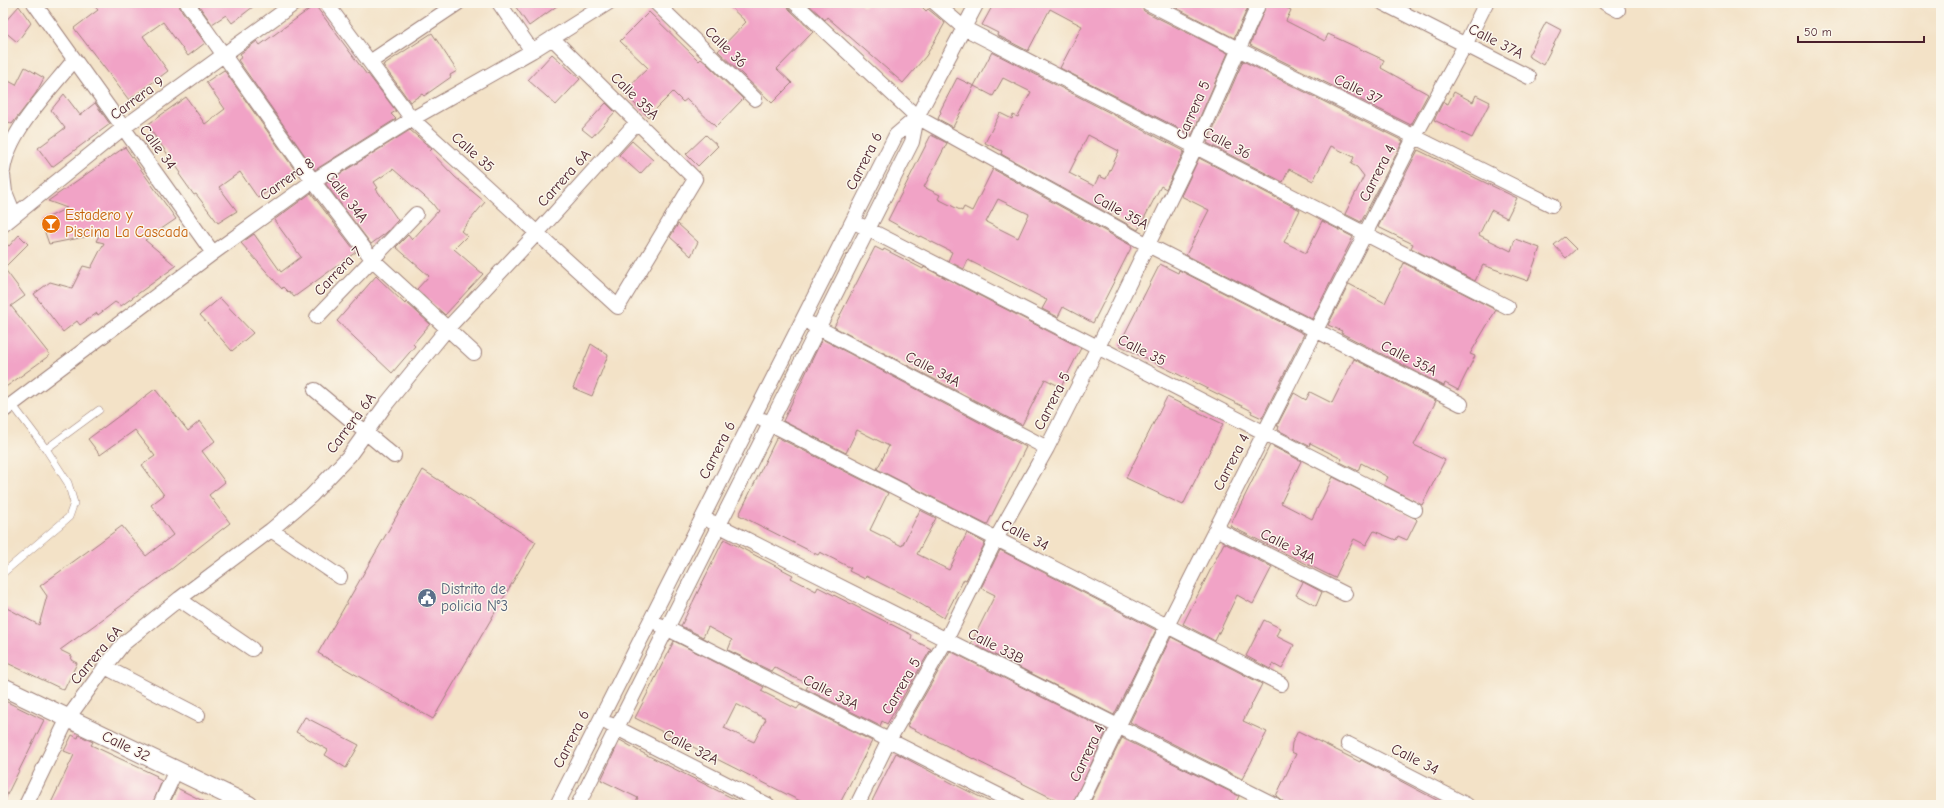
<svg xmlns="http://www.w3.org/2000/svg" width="1944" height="808" viewBox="0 0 1944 808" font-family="'Comic Neue',sans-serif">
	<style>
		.building { fill: #f1a3c6; fill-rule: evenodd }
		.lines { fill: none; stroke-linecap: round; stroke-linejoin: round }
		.service-casing { stroke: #9e8079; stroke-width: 8 }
		.minor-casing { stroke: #9e8079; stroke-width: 16 }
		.tertiary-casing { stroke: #9e8079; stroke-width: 20 }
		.service { stroke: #fff; stroke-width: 7 }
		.minor { stroke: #fff; stroke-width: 14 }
		.tertiary { stroke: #fff; stroke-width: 18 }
		.labels { text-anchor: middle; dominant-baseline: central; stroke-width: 3; stroke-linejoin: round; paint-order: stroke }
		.street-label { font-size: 15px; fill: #4a1f2b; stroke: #fbf7ec }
		.food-label { font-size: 15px; fill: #c56008; stroke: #fbf7ec; text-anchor: start }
		.service-label { font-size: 15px; fill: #4e5e75; stroke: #fbf7ec; text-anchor: start }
	</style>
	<rect width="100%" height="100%" fill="#fbf7ec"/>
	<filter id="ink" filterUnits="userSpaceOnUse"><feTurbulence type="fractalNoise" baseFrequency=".025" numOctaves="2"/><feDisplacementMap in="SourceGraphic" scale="8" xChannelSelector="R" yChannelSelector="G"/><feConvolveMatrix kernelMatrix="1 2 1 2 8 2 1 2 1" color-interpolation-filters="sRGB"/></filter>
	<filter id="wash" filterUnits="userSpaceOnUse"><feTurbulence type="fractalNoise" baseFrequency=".012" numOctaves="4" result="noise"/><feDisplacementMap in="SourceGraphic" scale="16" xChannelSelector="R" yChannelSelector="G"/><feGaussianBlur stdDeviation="0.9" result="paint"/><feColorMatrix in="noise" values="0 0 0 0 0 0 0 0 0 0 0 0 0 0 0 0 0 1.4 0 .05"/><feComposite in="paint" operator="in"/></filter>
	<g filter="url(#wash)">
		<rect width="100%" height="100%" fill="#f3e2c7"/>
		<g id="blocks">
			<path class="building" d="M92 3H179L180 8 205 43 188 56 163 22 143 36 168 71 129 100 74 28 98 10Z
				M197 3H258L232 23 226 15 212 24Z
				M513 3H561L529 26Z
				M726 3H787L789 9 813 32 777 69 792 83 772 103 718 51 746 22Z
				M807 3H859L864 7 867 3H918L926 11 928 9 945 23 926 56 903 83 827 17 825 20Z
				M994 3H1140L1144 11 1228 53 1192 135 1060 68 1082 26 1050 9 1028 51 997 35 998 33 982 25Z
				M1167 3H1250L1234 38Z
				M1267 3H1277L1291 10 1286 21 1325 41 1328 34 1384 60 1381 68 1428 94 1411 125 1250 45Z
				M315 5 367 75 368 74 396 111 391 114 396 119 315 170 238 60 242 57 240 54 257 41 260 45Z
				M19 6 31 23 17 42 3 30V24Z
				M649 12 699 61 701 59 706 63 743 99 716 127 687 99 683 102 673 92 648 117 623 92 648 68 620 41Z
				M1546 22 1561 30 1543 65 1528 56Z
				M432 33 457 71 450 75 451 77 424 96 422 94 410 102 383 65Z
				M992 52 1184 151 1166 189 1161 186 1138 230 1001 154 1002 151 985 143 1000 113 1012 119 1013 115 1018 117 1031 92 1003 78 993 96 974 86ZM1088 135 1119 151 1106 179 1099 176 1094 186 1069 173Z
				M552 54 580 79 556 105 528 80Z
				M1243 61 1403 141 1361 222 1345 214 1364 176 1357 167 1351 164 1354 157 1331 146 1313 181 1289 169 1283 182 1207 143Z
				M25 67 44 78 36 93 12 124 3 119V78L16 85Z
				M224 70 297 173 258 198 240 172 219 187 237 211 218 223 196 194 194 195 179 174 181 173 147 125 186 97 205 124 225 109 206 82Z
				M957 78 974 86 953 127 938 119 941 112 940 111Z
				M1454 92 1473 102 1476 95 1490 102 1472 138 1434 120 1443 102 1448 104Z
				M64 94 80 115 95 103 110 124 52 167 38 148 65 128 51 110Z
				M606 103 615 112 592 137 582 129Z
				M410 130 432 149 430 151 455 177 485 202 461 231 467 236 454 249 483 274 445 315 417 289 429 276 396 247 408 235 412 240 438 211 432 203 393 169 374 182 378 188 376 189 398 220 386 233 371 244 325 183Z
				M706 135 718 146 698 166 686 154Z
				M931 135 947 143 924 187 940 195 938 199 962 211 964 207 972 211 993 169 1132 246 1093 323 1063 307 1058 317 1042 309 1047 300 968 260 964 269 948 261 952 252 920 236 919 237 888 220ZM998 199 1029 214 1018 238 986 222Z
				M632 141 653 160 640 174 619 155Z
				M125 147 176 219 145 240 176 266 121 306 115 302 98 315 97 313 80 325 77 321 63 332 34 294 50 282 72 288 83 266 91 268 104 243 96 241 100 234 49 244 41 221 67 208 48 201Z
				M1418 150 1517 198 1507 218 1491 210 1479 235 1511 251 1515 239 1540 248 1528 281 1483 265 1475 281 1411 248 1413 244 1378 227Z
				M1199 158 1300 210 1284 242 1306 253 1322 221 1353 237 1312 319 1186 255 1209 210 1181 196Z
				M311 193 356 252 294 297 289 291 288 292 283 287 282 289 241 243 254 234 281 272 301 257 274 220Z
				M678 224 698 242 691 256 670 237Z
				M19 235 28 244 4 268 25 296 11 306 50 355 3 389V242L9 246Z
				M1564 237 1576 249 1566 258 1554 245Z
				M875 247 883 251 884 249 923 269 924 267 1081 348 1061 387 1045 379 1022 425 834 327Z
				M1404 263 1496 310 1470 354 1475 356 1458 390 1445 383 1444 386 1341 333 1342 331 1328 325 1349 284 1385 303Z
				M1160 264 1178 273 1179 270 1304 334 1262 418 1251 413 1252 411 1119 345Z
				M376 276 405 304 406 302 430 324 413 344 415 346 392 373 337 321Z
				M220 298 253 333 232 351 200 315Z
				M822 339 1026 447 987 525 877 469 889 446 857 430 846 453 783 421Z
				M591 344 608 355 592 396 573 388Z
				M1354 359 1436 401 1414 445 1445 460 1422 505 1384 485 1388 477 1361 463 1358 471 1340 462 1342 459 1310 443 1309 446 1278 430 1279 426H1277L1294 393 1306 400 1310 392 1332 403Z
				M155 389 188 431 200 421 215 441 202 451 225 482 209 495 230 523 165 574 60 650 72 656 71 660 77 663 64 690 3 661V606L39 625 47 596 40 586 122 526 146 556 173 535 151 505 164 495 142 465 155 456 135 430 100 455 88 439Z
				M1167 397 1223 424 1183 505 1126 478Z
				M777 437 888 493 870 530 902 546 920 510 936 518 917 554 949 570 967 533 985 543 966 580 964 579 944 618 914 600 866 576 865 579 849 571 851 568 820 552 818 555 739 515Z
				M1270 445 1301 461 1281 503 1312 519 1333 477 1415 518 1417 520 1407 540 1398 536 1396 540 1374 531 1366 545 1354 539 1335 578 1230 526Z
				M423 470 536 542 433 719 318 653Z
				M724 539 793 575 791 578 816 591 818 587 912 635 911 639 931 649 887 724 882 721 880 726 806 689 809 684 793 677 774 667 771 671 728 650 732 640 708 627 703 637 681 626Z
				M1224 543 1272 567 1253 604 1237 595 1215 641 1183 624Z
				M1000 550 1156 630 1114 715 971 643 995 595 981 588Z
				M1303 582 1322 592 1316 606 1296 595Z
				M1264 620 1280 628 1276 636 1294 645 1282 669 1273 664 1270 669 1246 656Z
				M1171 637 1262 684 1243 721 1267 732 1242 779 1130 722Z
				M674 641 764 687 761 691 797 709 800 705 872 741 839 805H808L689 745 688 747 670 738 671 736 635 718ZM736 704 766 719 754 742 724 728Z
				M950 651 1107 730 1072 805H1066L907 726Z
				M3 700 44 720 3 803Z
				M305 717 359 745 346 768 325 755 328 750 296 732Z
				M1298 731 1360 762 1361 760 1446 805H1288L1276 796 1296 754 1291 752 1292 743Z
				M72 735 78 738 79 735 93 742 91 745 157 776 156 778 162 781 152 805H50L74 755 64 751Z
				M1122 738 1239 796 1235 805H1089Z
				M620 740 639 751 746 805H634L638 798 601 780Z
				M896 753 950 782 996 805H870Z
				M177 788 211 805H169Z"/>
		</g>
	</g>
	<g filter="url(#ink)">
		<use href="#blocks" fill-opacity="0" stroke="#9e8079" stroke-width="1"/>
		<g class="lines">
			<g class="service-casing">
				<path id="service" d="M46 449 99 410
					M3 573 69 517 74 503 68 483 46 449 12 404"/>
			</g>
			<g class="minor-casing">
				<path id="minor" d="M34 3 213 253
					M187 3 313 181 373 260 474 353
					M326 3 412 119 618 307 695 179 552 38
					M499 3 532 51
					M656 3 755 99
					M795 3 917 117 1148 245 1461 404
					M935 3 964 28 1508 307
					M1148 3 1238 49 1552 205
					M1383 3 1529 77
					M1605 3 1618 10
					M370 62 458 3
					M3 171C8 131 50 91 74 60
					M3 175 5 192 14 214
					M3 225 123 128 295 3
					M860 225 1415 510
					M317 317 416 214
					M811 324 1047 448
					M315 390 394 456
					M3 411 213 253 313 181 412 119 532 51 608 3
					M763 420 1281 684
					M712 522 1275 805
					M1216 529 1345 594
					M271 530 340 577
					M179 599 252 649
					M660 625 1018 805
					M105 667 198 715
					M609 724 768 805
					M1348 744 1467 805
					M26 805 68 718 105 667 123 644 179 599 271 530 311 496 349 456 387 403 447 329 537 233 637 122
					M160 805 176 770
					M557 805 896 135 917 117
					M578 805 912 142 917 117 977 3
					M857 805 889 740 946 640 996 539 1047 448 1098 347 1196 146 1259 3
					M1080 805 1167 626 1316 330 1415 136 1465 45 1486 3"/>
			</g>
			<g class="tertiary-casing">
				<path id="tertiary" d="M3 687 249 805"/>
			</g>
			<use href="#service" class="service"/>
			<use href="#minor" class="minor"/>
			<use href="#tertiary" class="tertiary"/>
		</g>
	</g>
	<defs>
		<g id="bar-disc" transform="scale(1)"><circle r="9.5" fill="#e8710a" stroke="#fbf7ec"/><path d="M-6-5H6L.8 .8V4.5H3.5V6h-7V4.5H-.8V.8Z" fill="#fff"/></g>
		<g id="civic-disc" transform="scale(1)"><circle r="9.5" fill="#5c6f8a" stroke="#fbf7ec"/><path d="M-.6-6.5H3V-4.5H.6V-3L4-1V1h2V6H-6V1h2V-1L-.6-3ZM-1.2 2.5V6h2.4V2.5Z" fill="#fff"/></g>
	</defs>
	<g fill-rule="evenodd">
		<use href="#bar-disc" x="51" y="224"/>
		<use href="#civic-disc" x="427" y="598"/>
	</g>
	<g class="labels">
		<g class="street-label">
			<text transform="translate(1496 41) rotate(27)">Calle 37A</text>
			<text transform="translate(726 47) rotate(44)">Calle 36</text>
			<text transform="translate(1358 89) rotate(26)">Calle 37</text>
			<text transform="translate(635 96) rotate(44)">Calle 35A</text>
			<text transform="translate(137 98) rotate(-36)">Carrera 9</text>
			<text transform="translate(1193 110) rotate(-66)">Carrera 5</text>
			<text transform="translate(1227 143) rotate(28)">Calle 36</text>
			<text transform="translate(158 147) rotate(54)">Calle 34</text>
			<text transform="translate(473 152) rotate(42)">Calle 35</text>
			<text transform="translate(864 161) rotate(-63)">Carrera 6</text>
			<text transform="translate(1377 173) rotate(-63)">Carrera 4</text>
			<text transform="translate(564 178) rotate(-48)">Carrera 6A</text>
			<text transform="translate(287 179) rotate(-35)">Carrera 8</text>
			<text transform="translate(347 197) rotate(53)">Calle 34A</text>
			<text transform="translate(1121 211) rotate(29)">Calle 35A</text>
			<text transform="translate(338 271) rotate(-46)">Carrera 7</text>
			<text transform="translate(1142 350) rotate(27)">Calle 35</text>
			<text transform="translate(1409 358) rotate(27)">Calle 35A</text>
			<text transform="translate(933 369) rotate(28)">Calle 34A</text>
			<text transform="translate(1052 401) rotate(-63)">Carrera 5</text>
			<text transform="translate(351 423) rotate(-53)">Carrera 6A</text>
			<text transform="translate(717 450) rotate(-63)">Carrera 6</text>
			<text transform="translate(1231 462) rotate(-63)">Carrera 4</text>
			<text transform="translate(1025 535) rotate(27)">Calle 34</text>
			<text transform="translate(1288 546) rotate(27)">Calle 34A</text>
			<text transform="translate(996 646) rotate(27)">Calle 33B</text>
			<text transform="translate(96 655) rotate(-50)">Carrera 6A</text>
			<text transform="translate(901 686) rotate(-60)">Carrera 5</text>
			<text transform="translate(831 692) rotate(27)">Calle 33A</text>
			<text transform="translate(571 739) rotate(-63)">Carrera 6</text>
			<text transform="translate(126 746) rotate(26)">Calle 32</text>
			<text transform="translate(691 747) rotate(27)">Calle 32A</text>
			<text transform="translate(1087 753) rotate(-64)">Carrera 4</text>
			<text transform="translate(1415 759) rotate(27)">Calle 34</text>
		</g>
		<g class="food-label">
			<text x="65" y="215">Estadero y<tspan x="65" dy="17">Piscina La Cascada</tspan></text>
		</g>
		<g class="service-label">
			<text x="441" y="589">Distrito de<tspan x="441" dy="17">policia N°3</tspan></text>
		</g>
	</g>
	<rect width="1944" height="808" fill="none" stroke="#fbf7ec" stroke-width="16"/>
	<path d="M1798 36v6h126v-6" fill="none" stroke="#4a1f2b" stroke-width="2"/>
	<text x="1804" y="36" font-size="12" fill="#4a1f2b" stroke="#fbf7ec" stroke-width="3" paint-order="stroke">50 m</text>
</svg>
